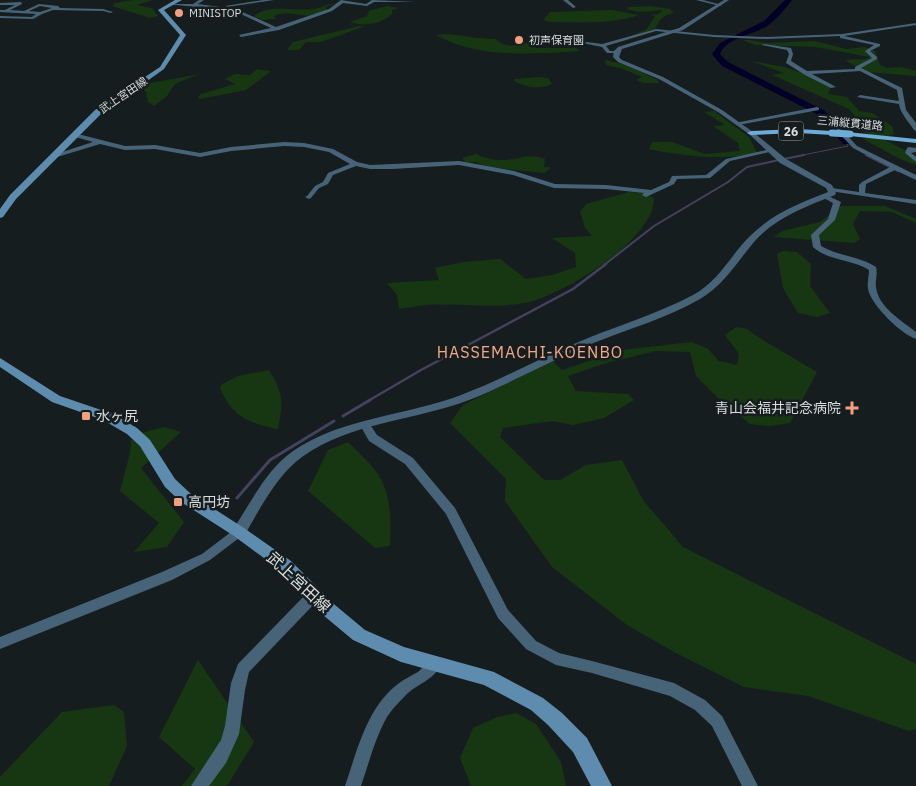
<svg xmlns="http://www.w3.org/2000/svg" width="916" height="786" viewBox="0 0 916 786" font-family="'IBM Plex Sans','Noto Sans JP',sans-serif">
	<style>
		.green { fill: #173713 }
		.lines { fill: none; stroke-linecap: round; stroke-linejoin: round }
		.stream-far3 { stroke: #43435f; stroke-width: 1 }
		.stream-far2 { stroke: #43435f; stroke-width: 2 }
		.stream-far1 { stroke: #43435f; stroke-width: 2.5 }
		.stream { stroke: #43435f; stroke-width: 3 }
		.river { fill: #030028; fill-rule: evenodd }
		.minor { fill: #476378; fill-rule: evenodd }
		.tertiary { fill: #476378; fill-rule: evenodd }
		.secondary { fill: #5e8cae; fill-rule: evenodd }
		.primary { fill: #6facd7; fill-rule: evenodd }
		.primary-bridge { stroke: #6facd7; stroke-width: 7 }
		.poi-dot { fill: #f2a07f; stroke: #161d1e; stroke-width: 2 }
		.labels { text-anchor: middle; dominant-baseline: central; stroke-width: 5; stroke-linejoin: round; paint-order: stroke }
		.far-poi-label { font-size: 11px; fill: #d9dede; stroke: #161d1e; text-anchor: start }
		.far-street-label { font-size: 11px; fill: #d9dede; stroke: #161d1e }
		.shield { fill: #161d1e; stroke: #9ea4a4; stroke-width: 1 }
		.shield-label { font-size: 12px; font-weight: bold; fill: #d9dede }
		.poi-label { font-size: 14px; fill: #d9dede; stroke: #161d1e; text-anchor: start }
		.quarter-label { font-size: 16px; letter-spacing: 1px; fill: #f5a98a; stroke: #161d1e }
		.near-street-label { font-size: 16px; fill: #d9dede; stroke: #161d1e }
	</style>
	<rect width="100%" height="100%" fill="#161d1e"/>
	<path class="green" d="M132 0H153L137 5 152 8 158 16 150 18 112 6 115 3Z
		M335 3 326 7 327 10C322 12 316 15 311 16 299 16 286 10 274 16L276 19 262 20 254 16C269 3 295 12 313 9 322 8 326 4 335 3Z
		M387 6 398 8 392 10V14C381 24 364 27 350 22L367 16 369 11Z
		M650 6 670 9 674 13C663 15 659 20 655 29L626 38 647 29 655 16 650 15 658 14 663 10C651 11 640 14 627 9L628 7Z
		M612 10 639 15C610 25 580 22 549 22L543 20 550 12Z
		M359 26H365L321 42H306L299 50H287L293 42Z
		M444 34C462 35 478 39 496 39 505 49 516 45 528 43L536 48H576L580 51C533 54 478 59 436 35Z
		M742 40H750L767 43 815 41 846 49 865 47 875 51 880 65 887 68 901 67 916 71V76L867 72 846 61C854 57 862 62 870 57L815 47 756 45Z
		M605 60 627 65 658 80 659 83H644L636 80 642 77 623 69 606 65Z
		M751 61 785 67 832 84 828 94 847 97 859 111 872 113 892 126 894 134 882 138 916 156V165C897 159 881 148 863 139L874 136 851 127 857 118 849 109 772 75 784 73Z
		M257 69 271 71 246 90 200 99 198 97 201 94 235 84 225 79 235 74 250 75Z
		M199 74 175 84 167 96 154 106 148 102 146 92 140 85Z
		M539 77 548 78 552 84C540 90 525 87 514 81V79Z
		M714 111 749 137 757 153C721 161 685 156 649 149L652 142H672L705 154 740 151 738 143 713 126 725 125 704 112Z
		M476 154C485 158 493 160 503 160 518 160 530 152 545 159L544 167H551L545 173 486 167 476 162 466 163 462 158Z
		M629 192 643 193 654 198C655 240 560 297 524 303 491 309 458 303 425 305 416 306 407 308 399 309L397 295 387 283 439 280 435 268 463 262 500 259 526 279 552 275 576 267 575 253 552 238 592 236 585 228 580 212 586 204Z
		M841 206H885L916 219V223L892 212 860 211 853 224 860 239 854 243 774 237 782 231 820 222Z
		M783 251 797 252 811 264 810 286 830 313 817 317 798 313 783 288 777 254Z
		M736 327 747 329 761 339 817 372 790 423 770 426 750 424 719 399 696 376 690 352 656 351 606 363 568 376 576 391 628 394 634 400 604 418 573 425 553 421 503 428 500 437 544 480H560L586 465 622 460 643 500 683 547 916 664V729L909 731 808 696 744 687 676 653 627 625 552 567 505 501 506 479 450 423 463 405 553 361 562 370 622 350 691 342 707 348 719 361 737 365 739 354 725 335Z
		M269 370C284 395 283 401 278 429 249 423 232 417 220 388L222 384 238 376Z
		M164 427 181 432 141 468 184 522 167 547 134 552 159 523 120 491 130 453 131 440 141 433Z
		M348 442C357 451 367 460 375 470 392 492 391 520 390 546L375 548 308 491 328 450Z
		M198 660 254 742 227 786H182L195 769 159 737Z
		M114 705 124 712 127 746 109 786H0V777L62 712Z
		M516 713 536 724 561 762 566 786H471L460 758 473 728 497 717Z"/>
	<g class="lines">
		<path class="stream-far3" d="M798 156 848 146 847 142 868 156"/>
		<path class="stream-far2" d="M866 155 898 171
			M784 159 804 155
			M604 265 654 226 728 182 747 167 779 160"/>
		<path class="stream-far1" d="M368 401 421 370 573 289 606 264"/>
		<path class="stream" d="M343 416 370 400
			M237 498 270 460 334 421"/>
		<path class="river" d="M785 0H792C785 9 777 19 767 26 754 35 727 37 720 54L728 62 825 111 851 140V144H843L819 115 722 66 712 54 720 43 764 21Z"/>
		<path class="minor" d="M199 0H204L198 4 236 9 276 27 329 9 341 0 366 4 372 0 416 2H374L367 6 343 3 332 11 279 30 241 37 239 35 271 28 234 11 167 4H193Z
			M263 0H274L227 7 225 6Z
			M563 0H568L576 7 573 8Z
			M696 0H703L722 5 720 6Z
			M21 2 22 4 10 10 24 11 39 4 58 6 60 8 103 9 113 12 111 13 103 11 53 10 42 14 33 19 0 18V16L32 17 36 14 0 12V10H5L15 5H0V3ZM40 6 52 8 40 12 29 11Z
			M916 23V25L844 36 880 44V46L870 51 877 57V59L861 68 902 88 906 110 916 123V131L914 130C909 122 900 113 899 104L857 97 860 95 899 101 897 90 860 71 812 74 836 87 831 88 805 75 786 63 789 54 787 50 762 45 764 44 791 48 793 54 791 61 807 71 855 69V67L872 58 865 51 874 45 840 38V36L767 39 714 37 656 31 606 46 610 51H618L616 53H607L602 47 577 42 579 41 602 44 656 29 714 35 767 37 842 34Z
			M817 107 819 108V110L738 125 735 123Z
			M837 129H841L857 146 916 175V180L895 170 866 184 865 193 916 200V204L830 191 829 190 832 188 859 192V185L862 182 890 167 853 148 837 131Z
			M74 133 125 146 155 145 200 153 231 147 284 142 304 143 333 149 357 162 370 165 459 161 514 171 555 184 606 185 651 190 669 182 672 176 706 175 726 159 771 149 774 151 730 161 710 178 677 179 674 184 646 197 642 195 644 193 606 189 554 188 513 175 459 165 392 169H370L356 166 333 175 328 184 319 188 311 198 309 199 305 197 307 196 315 186 323 182 328 173 350 164 329 152 304 147 284 146 231 151 200 157 155 149 125 150 100 144 54 158H50V156L93 142 72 136V134Z
			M909 147 916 148V152L911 153 916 157V162L905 153 907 148Z
			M826 195 841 202 835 220 819 235 821 246C838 256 859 256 876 267 878 274 875 280 876 287 878 307 902 321 916 332V339C901 334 871 305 868 289 867 283 869 276 869 270 852 259 828 261 813 247L811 235 828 219 833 203 822 197Z
			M365 422 369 423 377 435 413 458 455 508 508 610 536 641 559 653 592 661 674 683 705 700 722 716 758 786H742L712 726 695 710 670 696 592 673 556 665 526 649 498 618 446 514 405 464 369 441 360 425Z
			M239 527 243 529 245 532 243 535 210 560 172 580 0 649V637L162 572 202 554 235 529Z
			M314 590 319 591 321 595 319 599 249 672 245 690 239 734 226 763 209 786H191L221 740 225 726 231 683 238 664 309 591Z
			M435 657 440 659 442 663C433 682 417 683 405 696 399 702 392 709 387 717 375 738 369 763 361 786H345C357 751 367 707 398 684 404 679 411 676 418 672 424 667 427 660 435 657Z"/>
		<path class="tertiary" d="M724 0H729L683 30 622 49 619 57 622 60 663 77 722 110 753 132 786 159 832 185 836 193 835 195C805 207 776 217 754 242 737 262 724 285 700 299 667 318 631 328 596 342 553 359 512 383 469 400 414 421 351 422 302 457 276 476 260 509 244 536L239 537 234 536 232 532 234 528C251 502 267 469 293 451 343 417 406 416 461 395 504 379 545 355 588 338 623 324 659 313 693 295 718 282 730 256 750 236 774 213 797 204 828 192L826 188 780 163 749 134 718 112 659 79 618 62 613 57 614 51 618 47 679 28Z"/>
		<path class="secondary" d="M175 0H182L164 10 186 35 164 69 101 114 16 199 3 217 0 218V209L10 195 95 110 160 67 180 35 158 10Z
			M0 358 60 396 113 414 137 428 150 440 175 479 191 494 244 528 291 561 335 605 365 630 404 647 494 672 543 698 562 713 587 738 612 786H591L573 752 548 725 531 710 484 685 401 662 353 640 323 615 279 569 234 536 181 502 165 487 140 446 127 434 103 420 52 402 0 367Z"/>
		<path class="primary" d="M798 129 832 131 836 133 832 135 798 133 751 135 747 133 751 131Z
			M847 132 916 139V143L850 136H847Z"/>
		<path class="primary-bridge" d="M832 133 850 134"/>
	</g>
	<g class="poi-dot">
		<circle cx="179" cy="13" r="5"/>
		<circle cx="519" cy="40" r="5"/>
		<path d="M849.5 400.5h5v5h5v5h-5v5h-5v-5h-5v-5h5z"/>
		<rect x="81" y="411" width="10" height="10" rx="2.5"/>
		<rect x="173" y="497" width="10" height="10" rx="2.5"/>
	</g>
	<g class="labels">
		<g class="far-poi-label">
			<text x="189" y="13">MINISTOP</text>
			<text x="529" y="40">初声保育園</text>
		</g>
		<g class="far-street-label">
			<text transform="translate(123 95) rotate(-34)">武上宮田線</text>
			<text transform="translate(850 123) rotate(5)">三浦縦貫道路</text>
		</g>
		<rect class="shield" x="778.5" y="121.5" width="25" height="19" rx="4"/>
		<g class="shield-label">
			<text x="791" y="131">26</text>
		</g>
		<g class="poi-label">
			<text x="841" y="408" text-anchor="end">青山会福井記念病院</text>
			<text x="96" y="416">水ヶ尻</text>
			<text x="188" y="502">高円坊</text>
		</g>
		<g class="quarter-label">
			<text x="530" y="352">HASSEMACHI-KOENBO</text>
		</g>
		<g class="near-street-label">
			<text transform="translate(299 582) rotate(43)">武上宮田線</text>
		</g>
	</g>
</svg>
